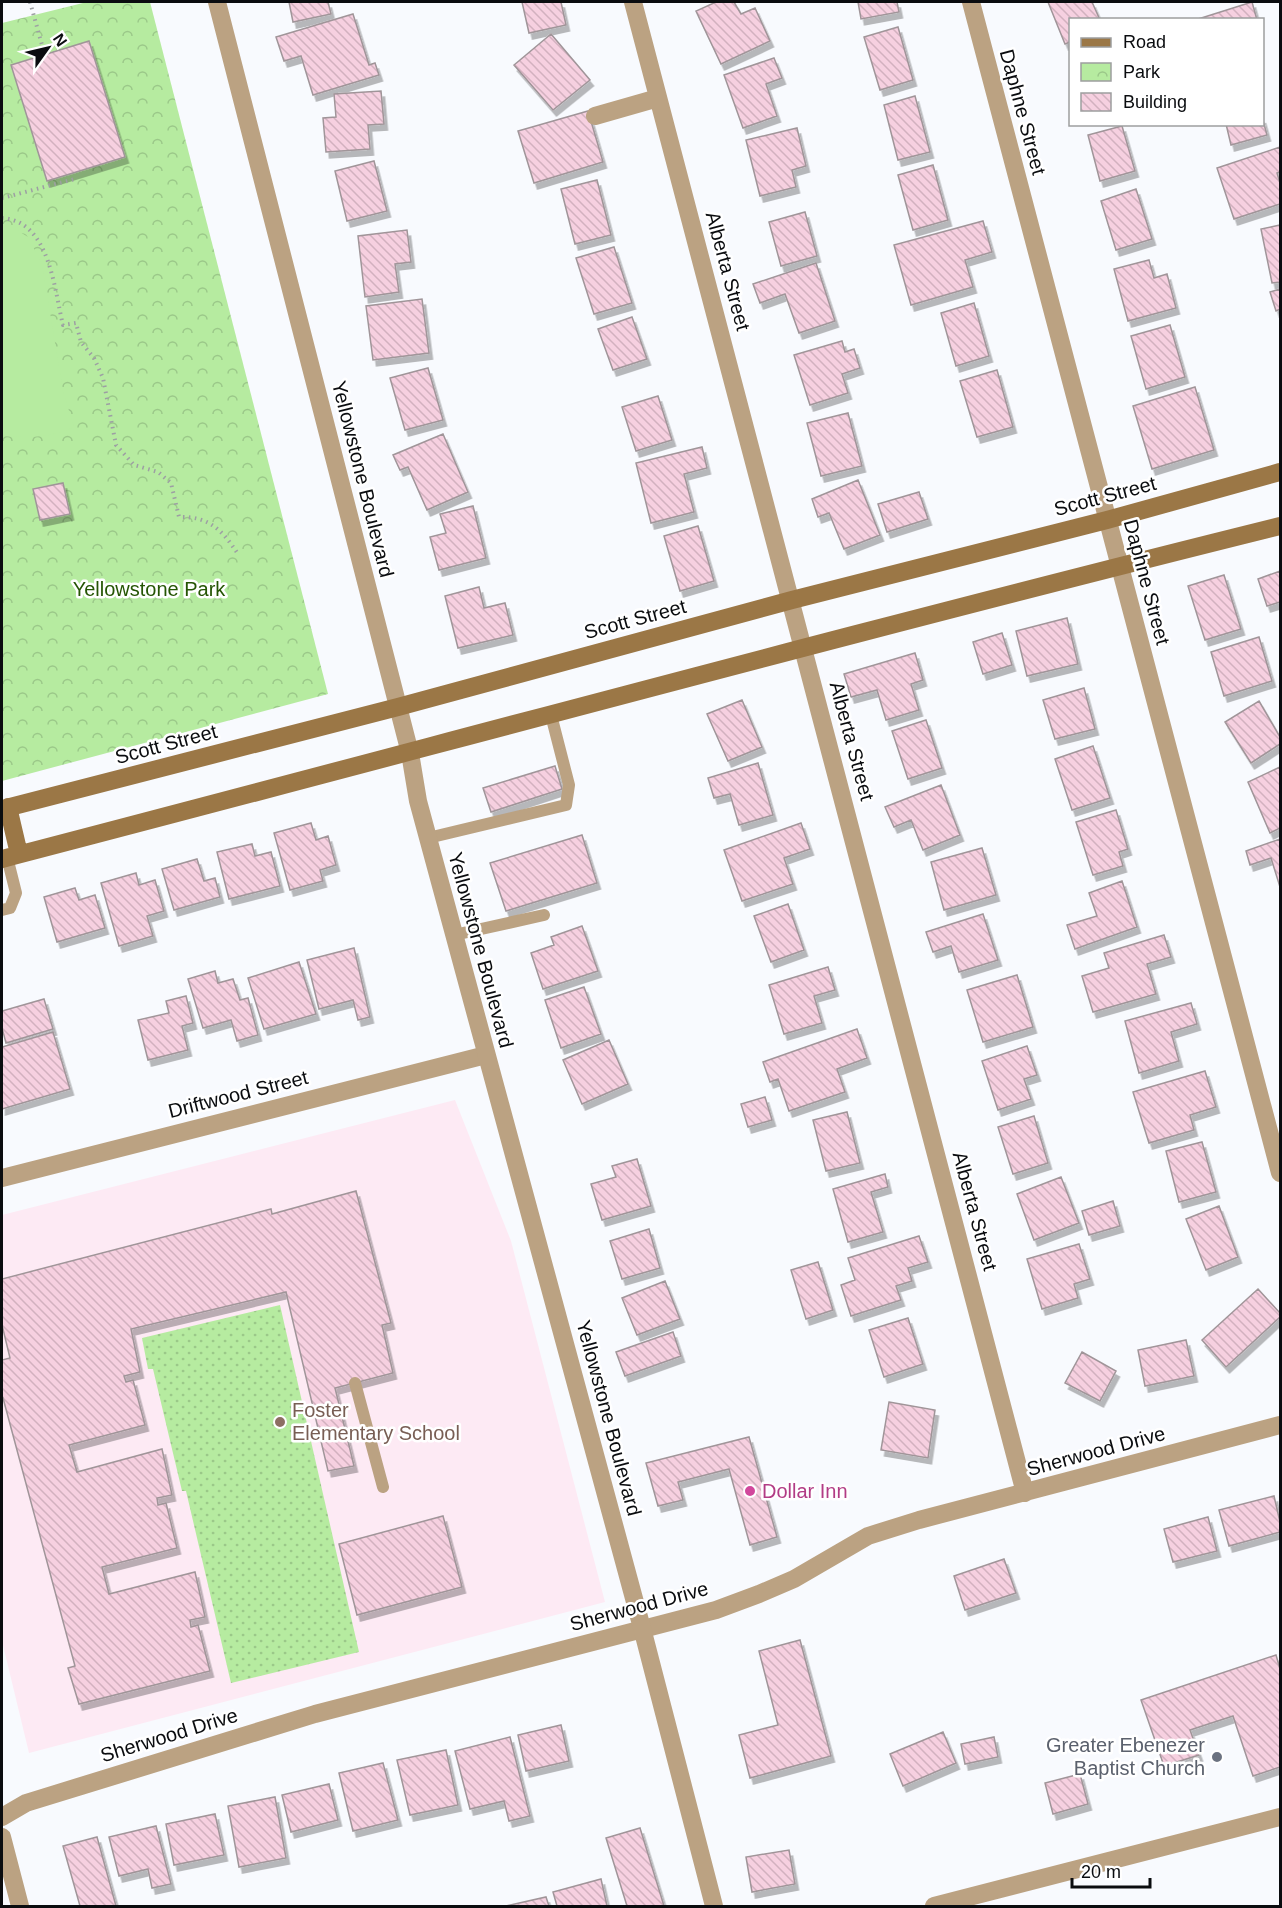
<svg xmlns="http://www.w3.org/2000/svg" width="1282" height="1908" viewBox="0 0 1282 1908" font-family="Arial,sans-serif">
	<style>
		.education { fill: #fdeaf4 }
		.grass { fill: url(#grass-dots) }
		.park { fill: url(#park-crowns) }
		.garden { fill: #b6eba0 }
		.building { fill: url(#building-back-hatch); stroke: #a09599; stroke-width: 1.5; filter: url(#shadow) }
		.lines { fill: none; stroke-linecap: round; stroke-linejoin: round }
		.path { stroke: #9d9fa3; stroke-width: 4; stroke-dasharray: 1.5 4.5; stroke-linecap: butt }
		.service { stroke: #bba282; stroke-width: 12 }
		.minor { stroke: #bba282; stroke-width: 18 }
		.tertiary { stroke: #bba282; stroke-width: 18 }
		.secondary { stroke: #9b7746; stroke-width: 18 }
		.education-dot { fill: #8d6e63; stroke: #fff; stroke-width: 2 }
		.hotel-dot { fill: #d1479c; stroke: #fff; stroke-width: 2 }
		.worship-dot { fill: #6b7280; stroke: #fff; stroke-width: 2 }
		.labels { text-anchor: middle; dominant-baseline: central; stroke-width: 5; stroke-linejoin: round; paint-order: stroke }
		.street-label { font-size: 20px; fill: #0a0c0f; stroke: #fff }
		.park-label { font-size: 20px; fill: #255504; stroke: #fff }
		.education-label { font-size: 20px; fill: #785e54; stroke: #fff; text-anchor: start }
		.hotel-label { font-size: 20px; fill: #b23c85; stroke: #fff; text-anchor: start }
		.worship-label { font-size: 20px; fill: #5b616d; stroke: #fff; text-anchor: end }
	</style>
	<defs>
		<pattern id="grass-dots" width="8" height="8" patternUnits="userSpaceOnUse" patternTransform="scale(1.5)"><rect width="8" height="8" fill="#b6eba0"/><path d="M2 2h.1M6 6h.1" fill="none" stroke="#9bc889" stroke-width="1.8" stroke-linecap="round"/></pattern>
		<pattern id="park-crowns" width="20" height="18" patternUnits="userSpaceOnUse" patternTransform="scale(1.5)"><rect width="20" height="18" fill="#b6eba0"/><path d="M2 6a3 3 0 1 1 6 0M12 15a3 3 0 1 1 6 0" fill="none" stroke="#9bc889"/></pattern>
		<pattern id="building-back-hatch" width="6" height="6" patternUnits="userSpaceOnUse" patternTransform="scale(1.5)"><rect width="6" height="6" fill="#f6d0e0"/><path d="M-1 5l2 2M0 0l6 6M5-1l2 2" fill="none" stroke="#d2b1bf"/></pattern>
		<filter id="shadow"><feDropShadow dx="3.5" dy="6" stdDeviation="0" flood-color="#0004"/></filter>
	</defs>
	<rect width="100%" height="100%" fill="#f8fafe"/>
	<path class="education" d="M455 1100 511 1241 605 1602 29 1753 2 1641V1215Z"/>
	<path class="grass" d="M280 1305 359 1652 231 1683 186 1491H182L153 1369H148L142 1338Z"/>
	<path class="park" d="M87 2H150L328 694 2 781V23Z"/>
	<path class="garden" d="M2 224H7L28 237 42 264 63 391 74 427C51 438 26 438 2 436Z"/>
	<path class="building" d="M289 2H328L331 14 293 22Z
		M522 2H561L566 25 529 33Z
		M716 2H734L741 14 755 8 770 41 721 64 696 11Z
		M858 2H897L899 12 861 19Z
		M1048 2H1092L1100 20H1070V42L1065 44Z
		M1252 2 1257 20H1195Z
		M353 14 369 65 375 63 379 75 313 95 301 56 284 61 276 37Z
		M898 27 913 80 880 90 864 37Z
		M551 34 590 80 553 110 514 65Z
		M89 41 125 157 47 181 11 65Z
		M774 58 782 78 766 84 777 116 743 128 724 75Z
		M381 91 384 124 368 125 370 149 326 152 323 118 336 117 334 94Z
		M915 96 930 152 898 160 884 105Z
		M588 111 603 162 534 183 518 131Z
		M1262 117 1267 135 1231 145 1226 124H1262Z
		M1122 126 1135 171 1100 181 1088 135Z
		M797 128 806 166 792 170 796 187 760 196 746 140Z
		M1280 147V172L1277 173 1280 183V204L1234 219 1217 168Z
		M374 161 387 211 347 221 335 171Z
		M933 165 948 220 913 230 898 175Z
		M597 180 611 235 575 244 561 189Z
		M1136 189 1152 239 1116 250 1101 201Z
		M805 212 817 256 781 266 769 222Z
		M983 221 992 252 965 260 973 287 911 305 894 245Z
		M1280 225V282L1272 283 1261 229Z
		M407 230 411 262 395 264 399 292 365 297 358 236Z
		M614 247 632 303 594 314 576 258Z
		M1149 260 1154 278 1167 274 1176 308 1128 321 1114 269Z
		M816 263 835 321 799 333 785 294 760 303 753 284Z
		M1280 289V309L1276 311 1270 292Z
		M422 299 429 353 373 360 366 306Z
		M974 303 989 356 956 366 941 313Z
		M632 317 647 359 613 370 598 329Z
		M1170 325 1185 377 1146 389 1131 336Z
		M842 341 845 352 854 349 860 368 842 374 848 393 810 405 794 355Z
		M428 368 443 420 405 430 390 378Z
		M997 370 1013 427 977 437 960 381Z
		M1195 387 1214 450 1152 469 1133 406Z
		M658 396 672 440 636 451 622 407Z
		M848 413 862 466 821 476 807 423Z
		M443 434 468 492 427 510 408 467 400 470 393 455Z
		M702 447 707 468 684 474 694 512 651 523 636 463Z
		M858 480 880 535 844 549 829 513 818 517 812 499Z
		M63 483 70 514 40 520 33 489Z
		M919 492 928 519 887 532 878 504Z
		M473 506 486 558 439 570 430 537 446 533 440 514Z
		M698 526 714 581 680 591 664 536Z
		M1280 571V602L1267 606 1258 579Z
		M1224 575 1241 629 1205 640 1188 586Z
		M479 587 484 608 505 603 513 635 458 648 445 596Z
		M1067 618 1078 664 1027 676 1016 631Z
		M1002 633 1012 665 983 674 973 642Z
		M1259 637 1272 681 1224 696 1211 652Z
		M915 653 923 680 911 684 919 710 886 720 877 690 851 697 844 674Z
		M1084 688 1095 729 1055 739 1043 700Z
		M742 700 762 747 728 761 707 714Z
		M1259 701 1280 737V744L1251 763 1225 722Z
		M926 720 942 768 908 779 892 731Z
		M1093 746 1110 798 1072 810 1055 759Z
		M758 763 773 815 739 825 730 794 714 798 708 778Z
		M555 766 562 789 491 812 483 788Z
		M1280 767V828L1270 833 1248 782Z
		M941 785 960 835 923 850 911 820 894 827 885 807Z
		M1116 810 1128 849 1119 852 1123 866 1093 875 1076 822Z
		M311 823 316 840 328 836 336 865 320 870 323 881 290 890 274 833Z
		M801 823 810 849 784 858 793 884 742 901 724 850Z
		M582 835 597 883 506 911 490 863Z
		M1280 839V887L1271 858 1250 865 1246 851Z
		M252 844 255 856 271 852 280 886 229 899 217 852Z
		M982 848 996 895 944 910 931 862Z
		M197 859 204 881 215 878 220 897 174 910 162 869Z
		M136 873 139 885 155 880 164 911 147 916 153 936 119 946 101 883Z
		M1122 881 1137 927 1075 949 1067 925 1097 916 1089 893Z
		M75 888 79 900 95 895 105 928 57 942 44 897Z
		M788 904 804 950 771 962 754 916Z
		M983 914 998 960 959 972 951 946 933 952 926 932Z
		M582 926 598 971 543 989 531 953 554 945 551 937Z
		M1164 935 1171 957 1147 964 1156 994 1093 1012 1082 976 1109 968 1104 953Z
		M354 948 370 1017 358 1020 353 1000 319 1009 307 960Z
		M299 962 316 1014 264 1029 248 978Z
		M828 967 835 990 814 996 822 1023 784 1034 769 985Z
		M215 971 218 983 233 979 240 1000 248 998 258 1035 237 1041 231 1020 203 1028 188 979Z
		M1017 975 1033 1027 983 1042 967 990Z
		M584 987 601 1034 561 1048 545 1000Z
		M186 996 193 1023 182 1026 188 1050 148 1060 138 1020 169 1013 166 1001Z
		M44 999 53 1029 6 1043 2 1028V1011Z
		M1191 1003 1197 1024 1171 1032 1179 1061 1139 1073 1125 1021Z
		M857 1029 867 1058 837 1069 845 1092 789 1111 778 1079 770 1082 763 1062Z
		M53 1032 70 1089 2 1109V1047Z
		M609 1040 628 1084 582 1104 563 1060Z
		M1027 1046 1037 1075 1024 1079 1031 1099 998 1110 982 1061Z
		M1205 1071 1216 1107 1190 1115 1194 1130 1149 1143 1133 1092Z
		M765 1097 772 1120 748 1127 741 1104Z
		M847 1112 860 1163 826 1171 813 1120Z
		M1034 1116 1048 1163 1013 1174 998 1127Z
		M1202 1142 1216 1192 1179 1202 1166 1151Z
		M637 1159 651 1206 602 1220 591 1184 616 1177 612 1166Z
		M885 1174 888 1187 871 1192 883 1232 848 1242 833 1189Z
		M1061 1177 1079 1223 1034 1240 1017 1194Z
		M356 1191 391 1323 382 1325 393 1373 335 1388 354 1466 328 1471 286 1292 131 1329 140 1372 124 1376 126 1382 133 1380 145 1425 69 1445 77 1472 162 1449 172 1495 157 1498 158 1505 166 1503 177 1548 102 1567 109 1594 195 1572 205 1617 190 1620 191 1627 198 1625 210 1671 79 1704 68 1668 75 1666 3 1398 2 1399V1360L10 1358 2 1325V1279L271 1209 272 1214Z
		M1113 1201 1120 1226 1089 1235 1082 1211Z
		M1219 1206 1238 1257 1206 1270 1186 1219Z
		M649 1229 660 1268 622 1279 610 1241Z
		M919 1236 928 1262 908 1268 912 1281 896 1286 901 1300 851 1316 841 1285 855 1280 848 1258Z
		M1079 1244 1090 1279 1074 1284 1078 1298 1042 1309 1027 1259Z
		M818 1262 833 1310 806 1319 791 1270Z
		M665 1281 680 1319 637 1335 622 1298Z
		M1258 1289 1280 1313V1317L1226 1367 1202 1340Z
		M908 1318 923 1364 884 1377 869 1330Z
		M673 1332 681 1356 625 1376 616 1352Z
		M1186 1340 1194 1376 1145 1386 1138 1350Z
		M1082 1352 1116 1371 1100 1401 1065 1383Z
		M889 1402 935 1410 928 1458 881 1450Z
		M749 1437 777 1537 750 1545 729 1469 678 1482 683 1500 658 1506 646 1463Z
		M1274 1496 1280 1522V1532L1229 1546 1219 1510Z
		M443 1516 462 1587 357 1615 339 1544Z
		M1208 1517 1217 1551 1173 1562 1164 1529Z
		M1004 1559 1016 1593 965 1610 954 1576Z
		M800 1640 831 1756 750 1778 739 1735 778 1725 759 1651Z
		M1276 1655 1280 1669V1767L1253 1776 1233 1716 1190 1730 1199 1755 1164 1766 1141 1700Z
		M561 1725 569 1761 526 1771 518 1735Z
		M943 1732 956 1763 903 1786 890 1754Z
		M510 1737 530 1816 509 1821 504 1801 470 1809 455 1751Z
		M994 1737 998 1757 965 1764 961 1744Z
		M446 1750 458 1805 410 1815 397 1760Z
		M383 1763 398 1820 353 1831 339 1773Z
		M1080 1774 1088 1804 1053 1814 1045 1783Z
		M329 1784 338 1820 291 1832 282 1795Z
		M275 1797 286 1858 239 1867 228 1806Z
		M215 1814 224 1855 174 1865 166 1824Z
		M156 1826 171 1884 152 1888 148 1869 119 1876 109 1837Z
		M640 1828 664 1906H627L606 1838Z
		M97 1837 116 1906H80L63 1846Z
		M789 1850 795 1884 752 1892 746 1857Z
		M601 1879 607 1906H557L553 1892Z
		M546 1897 549 1906H506Z"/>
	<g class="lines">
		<path class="path" d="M30 2 44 52
			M2 198 75 179
			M2 218C50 221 54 289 63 325L76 323 81 342 94 358 103 378 116 445 134 465 158 472 171 483 179 517C209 516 222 530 238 554"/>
		<path class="service" d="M428 838 566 805 569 785 551 715
			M2 910 10 908 16 893 7 857
			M454 935 544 915
			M355 1383 383 1487"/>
		<path class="minor" d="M633 2 1025 1493
			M971 2 1280 1173
			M595 116 658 98
			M2 1178 486 1055
			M2 1817 26 1803 315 1714 716 1610 759 1594 794 1579 868 1536 919 1520 1280 1425
			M2 1837 20 1906
			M934 1906 1280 1817"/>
		<path class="tertiary" d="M217 2 410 753 418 801 642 1628 714 1906"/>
		<path class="secondary" d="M8 807 19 854
			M2 809 398 707 792 600 1107 520 1280 472
			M2 859C428 748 853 632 1280 526"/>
	</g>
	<circle class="education-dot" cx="280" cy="1422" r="6"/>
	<circle class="hotel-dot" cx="750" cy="1491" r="6"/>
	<circle class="worship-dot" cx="1217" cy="1757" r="6"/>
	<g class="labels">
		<g class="street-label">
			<text transform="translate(1023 112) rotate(75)">Daphne Street</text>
			<text transform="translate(728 271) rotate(75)">Alberta Street</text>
			<text transform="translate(363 479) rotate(76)">Yellowstone Boulevard</text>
			<text transform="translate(1105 496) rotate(-15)">Scott Street</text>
			<text transform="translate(1147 582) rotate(75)">Daphne Street</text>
			<text transform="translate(635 619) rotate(-15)">Scott Street</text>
			<text transform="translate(852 741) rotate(75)">Alberta Street</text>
			<text transform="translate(166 744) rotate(-15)">Scott Street</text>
			<text transform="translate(481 950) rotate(75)">Yellowstone Boulevard</text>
			<text transform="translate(238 1094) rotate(-14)">Driftwood Street</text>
			<text transform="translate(975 1211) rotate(75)">Alberta Street</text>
			<text transform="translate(609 1418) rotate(75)">Yellowstone Boulevard</text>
			<text transform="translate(1096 1451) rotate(-15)">Sherwood Drive</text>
			<text transform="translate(639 1606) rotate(-15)">Sherwood Drive</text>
			<text transform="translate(169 1735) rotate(-17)">Sherwood Drive</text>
		</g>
		<g class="park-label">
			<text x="149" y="589">Yellowstone Park</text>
		</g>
		<g class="education-label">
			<text x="292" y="1410">Foster<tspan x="292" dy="23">Elementary School</tspan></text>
		</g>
		<g class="hotel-label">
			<text x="762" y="1491">Dollar Inn</text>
		</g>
		<g class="worship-label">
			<text x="1205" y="1745">Greater Ebenezer<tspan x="1205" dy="23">Baptist Church</tspan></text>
		</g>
	</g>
	<rect width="1282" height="1908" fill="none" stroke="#0a0c0f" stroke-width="6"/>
	<rect x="1069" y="18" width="195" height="108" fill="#ffffff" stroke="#9d9e9f" stroke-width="1.5"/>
	<rect x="1081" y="38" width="30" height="9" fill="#9b7746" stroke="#9d9e9f" stroke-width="1.5"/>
	<text x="1123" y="48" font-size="18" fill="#0a0c0f">Road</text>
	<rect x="1081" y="63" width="30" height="18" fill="url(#park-crowns)" stroke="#9d9e9f" stroke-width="1.5"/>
	<text x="1123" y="78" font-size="18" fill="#0a0c0f">Park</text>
	<rect x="1081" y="93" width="30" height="18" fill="url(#building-back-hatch)" stroke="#9d9e9f" stroke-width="1.5"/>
	<text x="1123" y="108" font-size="18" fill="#0a0c0f">Building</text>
	<g transform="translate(48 48) rotate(56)" stroke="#ffffff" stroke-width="4.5" paint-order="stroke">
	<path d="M0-4.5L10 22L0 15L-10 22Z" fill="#0a0c0f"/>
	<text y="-9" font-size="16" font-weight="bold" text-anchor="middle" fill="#0a0c0f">N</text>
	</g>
	<path d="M1072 1878v9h78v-9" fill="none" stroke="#0a0c0f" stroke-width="3"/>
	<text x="1081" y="1878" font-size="18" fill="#0a0c0f" stroke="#ffffff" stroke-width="4.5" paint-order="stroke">20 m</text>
</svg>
